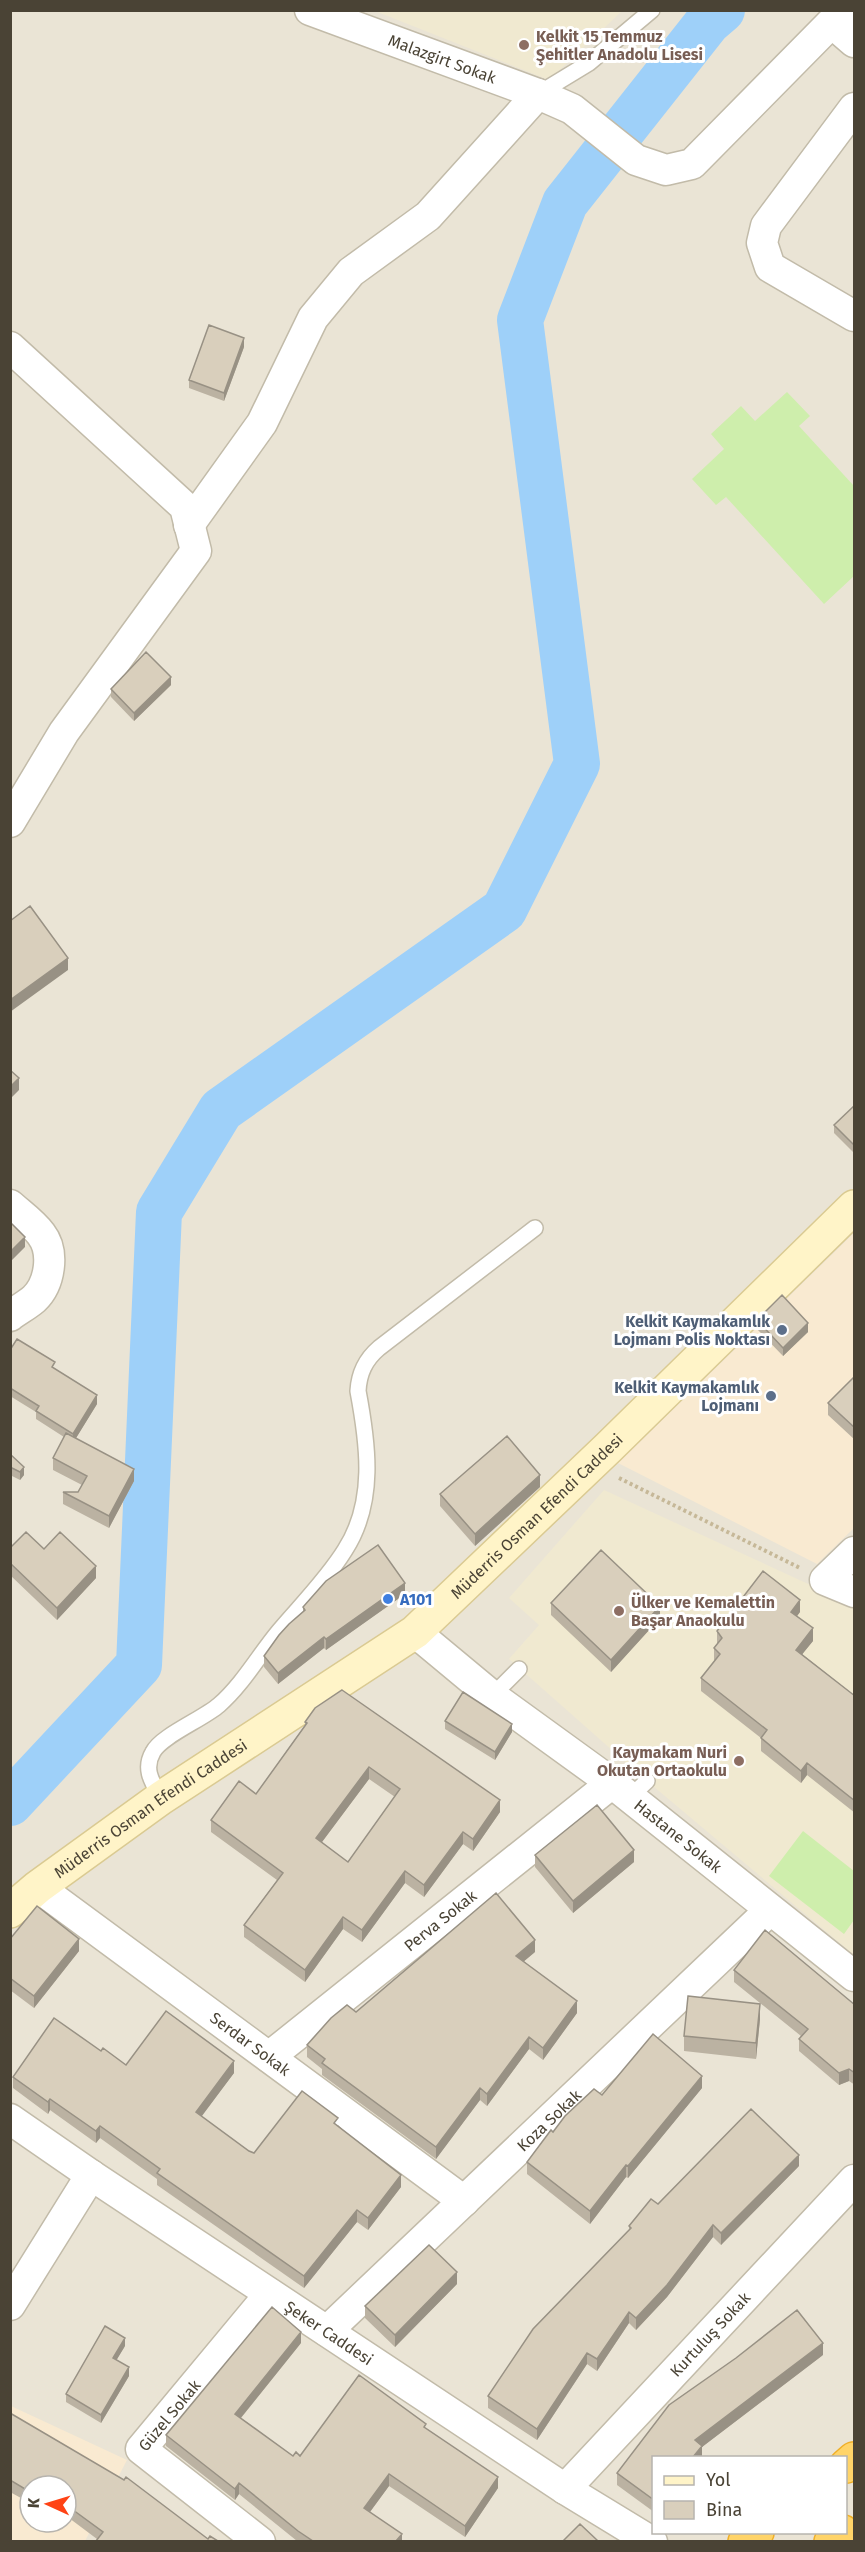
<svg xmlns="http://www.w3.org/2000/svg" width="865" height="2552" viewBox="0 0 865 2552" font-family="'Fira Sans',sans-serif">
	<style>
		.residential { fill: #eae4d5; fill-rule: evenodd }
		.commercial { fill: #f9ead1; fill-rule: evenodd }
		.education { fill: #f0e9d0 }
		.garden { fill: #ceeeac }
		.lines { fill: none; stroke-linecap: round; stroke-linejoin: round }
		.river { stroke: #9ed0f9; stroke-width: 46 }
		.lane-casing { stroke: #c2bba9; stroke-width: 18 }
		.street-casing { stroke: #c2bba9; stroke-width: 33 }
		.secondary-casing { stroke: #daca92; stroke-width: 36 }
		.highway-casing { stroke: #efaf28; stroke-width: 36 }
		.path { stroke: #c6b898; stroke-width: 4; stroke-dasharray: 3 3; stroke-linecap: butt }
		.lane { stroke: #fff; stroke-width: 15 }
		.street { stroke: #fff; stroke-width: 30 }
		.secondary { stroke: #fff4c8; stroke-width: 33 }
		.highway { stroke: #ffd469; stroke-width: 33 }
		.wall { fill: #bbb2a2; fill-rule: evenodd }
		.shaded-wall { fill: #989184 }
		.building { fill: #d9cfbc; stroke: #989184; stroke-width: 1.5; fill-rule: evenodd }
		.education-dot { fill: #8d6e63; stroke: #fff; stroke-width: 2 }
		.service-dot { fill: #5c6f8a; stroke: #fff; stroke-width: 2 }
		.shop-dot { fill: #3f7fe0; stroke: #fff; stroke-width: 2 }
		.labels { text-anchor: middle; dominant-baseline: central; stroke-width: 6; stroke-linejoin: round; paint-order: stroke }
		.education-label { font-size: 16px; font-weight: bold; fill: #785e54; stroke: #fff; text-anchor: start }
		.street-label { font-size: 16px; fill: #4a4335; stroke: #fff }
		.service-label { font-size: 16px; font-weight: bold; fill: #4e5e75; stroke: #fff; text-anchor: end }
		.shop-label { font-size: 16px; font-weight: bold; fill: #366cbe; stroke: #fff; text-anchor: start }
	</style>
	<rect width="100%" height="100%" fill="#f6f2e8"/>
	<path class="residential" d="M11 11H854V2541L11 2542ZM654 2458H846V2532H654ZM30 2486H66V2522H30Z"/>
	<path class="commercial" d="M854 1233V1528L817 1564 618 1463Z
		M11 2406 127 2460 85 2541 11 2542ZM30 2486H66V2522H30Z"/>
	<path class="education" d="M375 11H622L549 80Z
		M604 1490 854 1605V1955L647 1781 509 1659 539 1625 509 1598Z"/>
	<path class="garden" d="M787 392 810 416 799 426 854 486V576L824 604 726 497 716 505 692 479 724 449 711 434 741 406 755 421Z
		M803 1831 854 1871V1920L844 1934 769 1876Z"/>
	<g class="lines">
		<path class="river" d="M10 1803 139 1665 159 1212 221 1110 504 910 577 764 520 320 565 203 708 22 722 10"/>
		<g class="lane-casing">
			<path id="lane" d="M538 94 589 63 652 10
				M492 1696 519 1669
				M630 1797 647 1781
				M161 1798C152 1782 143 1769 153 1752 161 1736 203 1719 219 1705 243 1684 259 1655 279 1631 301 1605 327 1579 345 1550 376 1502 368 1444 358 1391 359 1373 365 1360 379 1348L535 1228"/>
		</g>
		<g class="street-casing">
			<g id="street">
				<path id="s1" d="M310 10 538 94 572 109 636 160 666 170 692 164 844 10"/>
				<path d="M832 23 854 42"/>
				<path d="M854 108 766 226 762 243 770 267 854 316"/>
				<path d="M10 347 185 507 196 551 64 732 10 822"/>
				<path d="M189 525 262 423 313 318 351 272 428 216 538 94"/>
				<path d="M10 1205C20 1214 33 1223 41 1234 55 1252 50 1284 34 1299 27 1305 18 1310 10 1316"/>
				<path d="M854 1552 825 1580 854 1592"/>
				<path id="s2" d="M415 1632 492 1696 612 1783 854 1976"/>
				<path id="s3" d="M38 1887 464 2201"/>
				<path id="s4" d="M269 2057 612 1783"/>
				<path id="s5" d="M10 2119 91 2175 565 2489 652 2542"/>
				<path d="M10 2305 91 2175"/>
				<path id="s6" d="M327 2331 770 1910"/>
				<path id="s7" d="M565 2489 854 2180"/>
				<path id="s8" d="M260 2542 141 2449 270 2294"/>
			</g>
		</g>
		<g class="secondary-casing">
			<g id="secondary">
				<path id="s9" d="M10 1911 38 1887 161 1798 415 1632 608 1448 854 1207"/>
			</g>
		</g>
		<g class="highway-casing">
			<path id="highway" d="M846 2466 854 2459
				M745 2542 757 2532
				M831 2542 843 2532"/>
		</g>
		<path class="path" d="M619 1478 800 1568"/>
		<use href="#lane" class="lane"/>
		<use href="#street" class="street"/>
		<use href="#secondary" class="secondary"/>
		<use href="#highway" class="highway"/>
	</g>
	<path class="wall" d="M244 347 224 401 189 388V380Z
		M171 685 134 721 111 697V689Z
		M855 1105V1154L834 1133V1125Z
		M757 1320 808 1332 783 1356 757 1329Z
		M10 1350 55 1369 97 1404 76 1438 134 1481 109 1528 63 1504V1492H78L82 1485 53 1470V1458L64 1437 36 1419V1412L10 1396Z
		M855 1376V1440L828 1415V1403Z
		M10 1454 24 1475 20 1480 10 1475Z
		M540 1487 475 1546 440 1506V1494Z
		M10 1548 44 1549 96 1578 57 1620 10 1575Z
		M405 1594 326 1650 324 1648 278 1684 264 1667V1656L303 1612V1607Z
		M551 1603 660 1618 611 1672 551 1615Z
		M800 1612 797 1616 813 1641 802 1654 855 1696V1813L807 1775 801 1783 761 1751V1738L701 1691V1678L715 1661 714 1660V1648L717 1644V1631Z
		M445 1721 512 1732 495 1760 445 1729Z
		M305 1722 500 1812 473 1851 463 1844 424 1897 405 1883 362 1942 343 1929 305 1982 244 1937V1925L277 1880 211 1832V1820L256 1794 305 1725ZM369 1779 395 1797 348 1862 322 1842Z
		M535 1855 634 1862 573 1913 535 1867Z
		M10 1939 79 1951 34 2008 10 1990Z
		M535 1952 524 1961 577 2013 543 2060 529 2049 487 2106 480 2100 436 2159 322 2075V2069L307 2057V2045L356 2012Z
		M734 1970 855 2005V2085L849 2081 839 2085 799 2051V2039L801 2036 734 1982Z
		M760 2019 756 2059 684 2051V2036Z
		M101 2051 126 2065 234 2073 201 2116 249 2151 254 2153 338 2125 401 2187 368 2230 357 2222 304 2288 157 2185V2179L100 2138 96 2143 50 2110 48 2114 13 2088V2077Z
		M702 2088 628 2178 626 2177 590 2224 527 2174V2162L553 2132 602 2095Z
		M799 2166 721 2245 713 2237 667 2297 636 2330 629 2323 597 2371 587 2364 537 2440 488 2408V2396L629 2230V2226L658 2204Z
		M457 2284 395 2347 365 2318V2306Z
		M301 2343 241 2418 293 2456 426 2428 498 2488 465 2537 389 2486 370 2512 402 2541H297L239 2494 235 2500 166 2446V2435Z
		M125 2346 116 2360 129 2376 101 2423 66 2402V2394Z
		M823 2355 702 2447V2457H654V2512L617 2485V2473Z
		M10 2413 208 2539 218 2541 97 2539 69 2518 65 2524 62 2522H66V2486H30V2503L10 2492Z"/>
	<path class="shaded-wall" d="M244 338V347L224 401V393Z
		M171 677V685L134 721V713Z
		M68 958V970L10 1012V1000Z
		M19 1078V1090L10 1099V1087Z
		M25 1237V1247L10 1262V1252Z
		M808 1323V1332L783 1356V1348Z
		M97 1395V1404L73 1443V1434Z
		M24 1467V1475L20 1480V1472Z
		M134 1469V1481L109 1528V1516Z
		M540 1475V1487L475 1546V1534Z
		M96 1566V1578L57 1620V1608Z
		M405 1583V1594L326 1650V1639Z
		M800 1600V1612L791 1624V1612Z
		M660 1606V1618L611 1672V1660Z
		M813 1628V1641L796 1662V1650Z
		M324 1637V1648L278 1684V1673Z
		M512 1724V1732L495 1760V1752Z
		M807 1763V1775L801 1783V1771Z
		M369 1767V1779L316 1850V1838Z
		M500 1800V1812L473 1851V1839Z
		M463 1832V1844L424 1897V1885Z
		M634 1850V1862L573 1913V1901Z
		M405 1871V1883L362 1942V1930Z
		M343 1917V1929L305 1982V1970Z
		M79 1939V1951L34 2008V1996Z
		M535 1940V1952L516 1968V1956Z
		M577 2001V2013L543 2060V2048Z
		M760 2004V2019L756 2059V2043Z
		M529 2037V2049L487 2106V2094Z
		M234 2061V2073L196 2124V2112Z
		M849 2069V2081L839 2085V2073Z
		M702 2076V2088L628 2178V2166Z
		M480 2088V2100L436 2159V2147Z
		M50 2099V2110L48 2114V2102Z
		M100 2126V2138L96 2143V2131Z
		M799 2155V2166L721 2245V2233Z
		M626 2165V2177L590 2224V2211Z
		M401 2175V2187L368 2230V2218Z
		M357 2210V2222L304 2288V2276Z
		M713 2225V2237L667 2297 636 2330V2318Z
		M457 2272V2284L395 2347V2335Z
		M629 2312V2323L597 2371V2359Z
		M301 2332V2343L235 2425V2414Z
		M125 2338V2346L113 2366V2358Z
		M823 2343V2355L702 2447V2457H693L695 2440Z
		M587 2353V2364L537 2440V2429Z
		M129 2367V2376L101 2423V2415Z
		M389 2474V2486L364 2520V2508Z
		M498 2477V2488L465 2537V2526Z
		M239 2483V2494L235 2500V2489Z
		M69 2507V2518L65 2524 66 2512Z
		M402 2534V2541H396Z"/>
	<path class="building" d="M209 325 244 338 224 393 189 380Z
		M146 652 171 677 134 713 111 689Z
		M30 906 68 958 10 1000V921Z
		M10 1070 19 1078 10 1087Z
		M855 1105V1146L834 1125Z
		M10 1222 25 1237 10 1252Z
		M782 1295 808 1323 783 1348 757 1320Z
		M17 1339 55 1362 52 1367 97 1395 73 1434 36 1411 39 1406 10 1388V1350Z
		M855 1376V1428L828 1403Z
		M66 1433 134 1469 109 1516 63 1492H78L87 1476 53 1458Z
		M507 1436 540 1475 475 1534 440 1494Z
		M10 1454 24 1467 20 1472 10 1467Z
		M26 1532 44 1549 60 1532 96 1566 57 1608 10 1563V1548Z
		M378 1545 405 1583 326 1639 324 1637 278 1673 264 1656 279 1635 289 1624 305 1610 303 1607 326 1581Z
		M601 1550 660 1606 611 1660 551 1603Z
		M763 1571 800 1600 791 1612 813 1628 796 1650 855 1696V1801L807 1763 801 1771 761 1738 767 1730 701 1678 720 1654 714 1648 722 1638 717 1631Z
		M342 1690 500 1800 473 1839 463 1832 424 1885 405 1871 362 1930 343 1917 305 1970 244 1925 283 1873 211 1820 239 1781 256 1794 307 1723 305 1722 315 1708ZM369 1767 400 1789 348 1862 316 1838Z
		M463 1692 512 1724 495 1752 445 1721Z
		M597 1805 634 1850 573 1901 535 1855Z
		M496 1893 535 1940 516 1956 577 2001 543 2048 529 2037 487 2094 480 2088 436 2147 322 2063 325 2059 307 2045 331 2018 347 2005 356 2012Z
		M37 1906 79 1939 34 1996 10 1978V1939Z
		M765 1930 855 2005V2073L849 2069 839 2073 799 2039 808 2029 734 1970Z
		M688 1996 760 2004 756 2043 684 2036Z
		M166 2011 234 2061 196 2112 249 2151 254 2153 302 2091 338 2118 334 2123 401 2175 368 2218 357 2210 304 2276 157 2173 160 2169 100 2126 96 2131 50 2099 48 2102 13 2077 54 2018 101 2051 103 2048 126 2065Z
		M653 2034 702 2076 628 2166 626 2165 590 2211 527 2162 551 2130 553 2132 565 2116 594 2089 602 2095Z
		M751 2109 799 2155 721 2233 713 2225 667 2285 636 2318 629 2312 597 2359 587 2353 537 2429 488 2396 533 2329 631 2228 629 2226 651 2199 658 2204Z
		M429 2245 457 2272 395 2335 365 2306Z
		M272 2307 301 2332 235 2414 293 2456 296 2452 300 2456 359 2375 426 2424 424 2427 498 2477 465 2526 389 2474 364 2508 402 2534 396 2541H313L298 2531 239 2483 235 2489 166 2435Z
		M797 2310 823 2343 695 2440 702 2446 693 2457H654V2500L617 2473 669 2405 736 2358Z
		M105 2326 125 2338 113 2358 129 2367 101 2415 66 2394Z
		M10 2413 124 2480 126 2477 208 2539 210 2536 218 2541H96L103 2532 69 2507 66 2512V2486H30V2492L10 2480Z
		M580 2524 598 2541H563Z"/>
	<g class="education-dot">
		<circle cx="524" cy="45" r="6"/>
		<circle cx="619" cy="1611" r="6"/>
		<circle cx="739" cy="1761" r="6"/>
	</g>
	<g class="service-dot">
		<circle cx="782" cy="1330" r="6"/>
		<circle cx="771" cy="1396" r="6"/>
	</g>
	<circle class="shop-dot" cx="388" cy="1599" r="6"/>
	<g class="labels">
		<g class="education-label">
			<text x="536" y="36">Kelkit 15 Temmuz<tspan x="536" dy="18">Şehitler Anadolu Lisesi</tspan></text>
			<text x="631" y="1602">Ülker ve Kemalettin<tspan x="631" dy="18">Başar Anaokulu</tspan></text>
			<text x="727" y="1752" text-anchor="end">Kaymakam Nuri<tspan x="727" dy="18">Okutan Ortaokulu</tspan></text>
		</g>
		<g class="street-label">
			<text stroke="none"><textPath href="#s1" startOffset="141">Malazgirt Sokak</textPath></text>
			<text stroke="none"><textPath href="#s9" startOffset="660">Müderris Osman Efendi Caddesi</textPath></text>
			<text stroke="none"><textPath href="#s9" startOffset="174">Müderris Osman Efendi Caddesi</textPath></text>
			<text stroke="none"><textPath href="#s2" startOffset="333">Hastane Sokak</textPath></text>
			<text stroke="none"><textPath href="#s4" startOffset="219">Perva Sokak</textPath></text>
			<text stroke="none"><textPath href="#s3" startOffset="264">Serdar Sokak</textPath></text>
			<text stroke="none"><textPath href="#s6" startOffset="306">Koza Sokak</textPath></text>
			<text stroke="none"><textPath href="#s5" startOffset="384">Şeker Caddesi</textPath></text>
			<text stroke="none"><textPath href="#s7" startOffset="212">Kurtuluş Sokak</textPath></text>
			<text stroke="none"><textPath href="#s8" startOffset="195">Güzel Sokak</textPath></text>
		</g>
		<g class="service-label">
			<text x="770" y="1321">Kelkit Kaymakamlık<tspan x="770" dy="18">Lojmanı Polis Noktası</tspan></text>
			<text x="759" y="1387">Kelkit Kaymakamlık<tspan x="759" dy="18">Lojmanı</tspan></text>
		</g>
		<g class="shop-label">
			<text x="400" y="1599">A101</text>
		</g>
	</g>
	<rect width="865" height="2552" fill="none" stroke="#4a4335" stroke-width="24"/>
	<rect x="652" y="2456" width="195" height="78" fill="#ffffff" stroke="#b7b4ae" stroke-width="1.5"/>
	<rect x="664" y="2476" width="30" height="9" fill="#fff4c8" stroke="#b7b4ae" stroke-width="1.5"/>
	<text x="706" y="2486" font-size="18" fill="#4a4335">Yol</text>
	<rect x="664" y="2501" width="30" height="18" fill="#d9cfbc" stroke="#b7b4ae" stroke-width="1.5"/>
	<text x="706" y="2516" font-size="18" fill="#4a4335">Bina</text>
	<g transform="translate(48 2504) rotate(274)"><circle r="28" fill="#ffffff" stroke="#b7b4ae" stroke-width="1.5"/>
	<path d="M0-4.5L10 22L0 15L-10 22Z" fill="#ff4315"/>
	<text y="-9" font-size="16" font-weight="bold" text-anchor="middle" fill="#4a4335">K</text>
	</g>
</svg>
